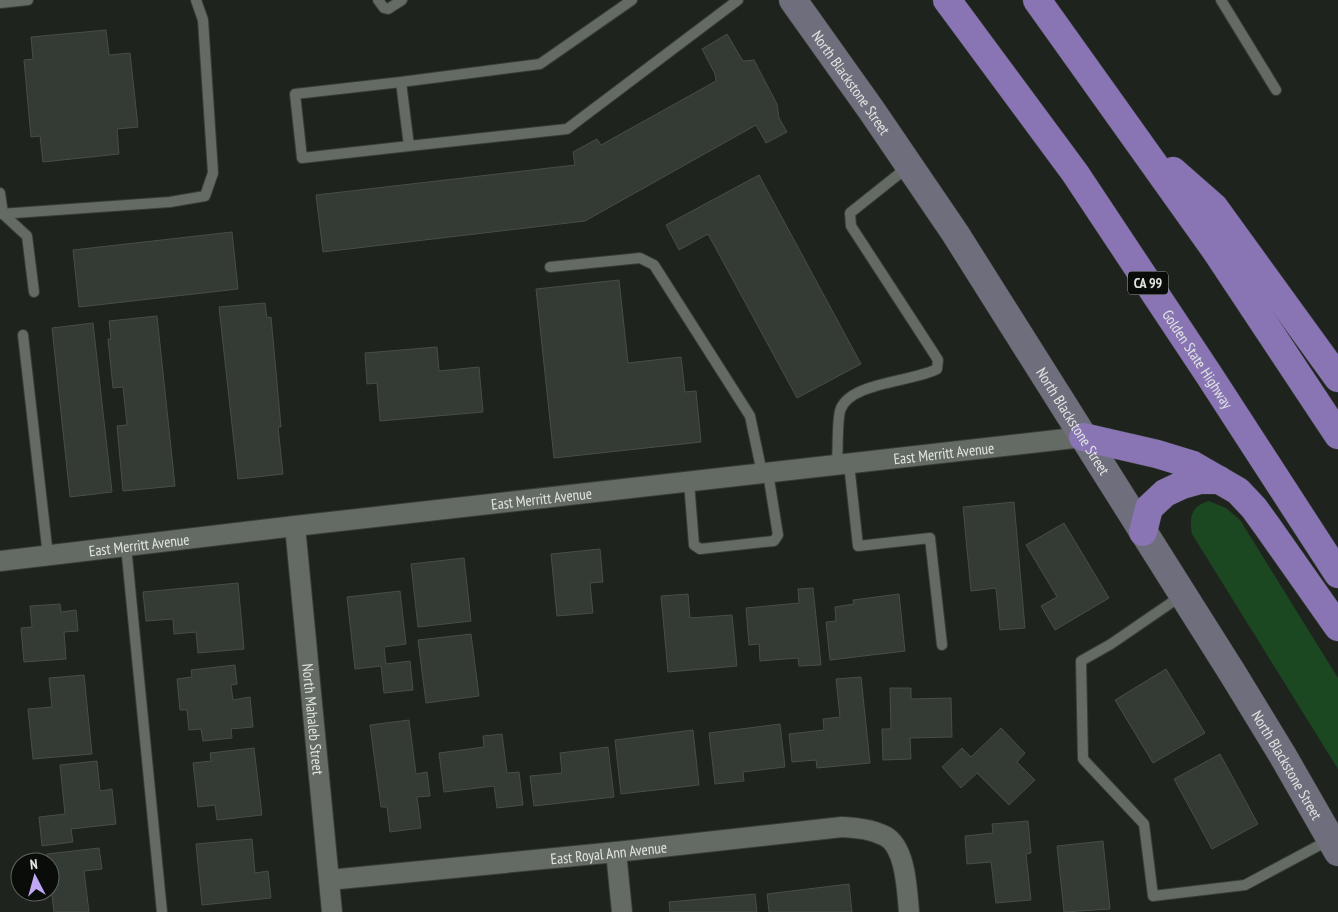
<svg xmlns="http://www.w3.org/2000/svg" width="1338" height="912" viewBox="0 0 1338 912" font-family="'PT Sans Narrow',sans-serif">
	<style>
		.green { fill: #1c4821 }
		.building { fill: #343a34; stroke: #474d47 }
		.lines { fill: none; stroke-linecap: round; stroke-linejoin: round }
		.lane-casing { stroke: #383d38; stroke-width: 12 }
		.street-casing { stroke: #383d38; stroke-width: 22 }
		.secondary-casing { stroke: #383d38; stroke-width: 29 }
		.highway-casing { stroke: #383d38; stroke-width: 29 }
		.lane { stroke: #646b64; stroke-width: 10 }
		.street { stroke: #646b64; stroke-width: 20 }
		.secondary { stroke: #6f6e7c; stroke-width: 28 }
		.highway { stroke: #8974b4; stroke-width: 28 }
		.labels { text-anchor: middle; dominant-baseline: central; stroke-width: 5; stroke-linejoin: round; paint-order: stroke }
		.shield { fill: #090c09; stroke: #a0a4a0; stroke-width: 1 }
		.shield-label { font-size: 14px; font-weight: bold; fill: #e1e5e1 }
		.street-label { font-size: 15px; fill: #e1e5e1; stroke: #090c09 }
	</style>
	<rect width="100%" height="100%" fill="#1e231e"/>
	<path class="green" d="M1209 501 1226 508 1240 520 1338 678V769L1192 534C1189 517 1191 506 1209 501Z"/>
	<path class="building" d="M106 30 109 55 130 53 138 127 117 129 119 154 43 162 40 136 31 137 24 60 33 59 31 37Z
		M727 34 743 61 754 60 777 104 779 118 787 132 766 143 756 125 585 221 323 252 316 195 575 165 573 152 597 139 601 145 716 81 715 74 702 49Z
		M759 175 861 364 797 398 708 234 679 250 666 225Z
		M232 232 238 289 79 307 73 250Z
		M619 280 628 363 681 357 685 392 696 391 701 442 554 458 536 289Z
		M265 303 267 318 271 317 281 427H278L283 474 238 479 219 307Z
		M157 316 175 486 123 491 117 426 127 425 123 387 113 388 108 339H111L109 321Z
		M93 323 112 492 70 497 52 328Z
		M437 347 439 371 479 367 483 412 380 421 377 383 367 384 365 353Z
		M1014 502 1025 628 1000 630 996 588 971 591 963 507Z
		M1064 523 1109 598 1055 630 1041 606 1057 597 1026 545Z
		M600 549 603 582 590 583 593 613 557 616 551 554Z
		M464 558 471 621 418 627 411 564Z
		M238 583 244 649 198 653 196 632 174 634 173 619 146 621 143 592Z
		M813 588 821 665 799 666 798 658 760 661 759 644 749 645 746 608 799 603 798 589Z
		M400 591 406 644 384 647 386 664 410 661 413 690 384 693 381 666 355 669 347 597Z
		M688 594 690 618 732 615 737 666 668 672 661 596Z
		M899 594 905 651 830 660 826 622 836 621 835 607 854 604 853 600Z
		M60 604 61 612 76 610 78 631 64 632 66 659 24 662 21 628 32 627 30 606Z
		M471 634 479 696 426 703 418 640Z
		M235 665 237 684 231 685 233 700 250 697 253 727 231 729 232 738 203 741 201 729 189 730 187 710H180L177 679 192 677 191 670Z
		M1166 669 1205 733 1153 763 1115 700Z
		M84 675 92 754 33 759 28 709 52 707 49 678Z
		M861 677 870 763 817 768 816 760 792 762 789 734 824 730 823 719 840 717 836 679Z
		M890 688H911V699L951 698 952 737 910 738 911 759 883 760 882 729H891Z
		M409 720 416 774 427 772 430 796 417 797 421 828 390 832 387 807H381L370 725Z
		M780 724 785 767 743 772 744 781 715 784 709 733Z
		M1001 728 1025 753 1017 762 1035 780 1009 805 977 773 961 788 942 767 962 748 971 757Z
		M693 730 699 785 621 794 615 740Z
		M502 734 507 773 519 772 523 805 497 808 494 786 444 792 439 753 484 747 483 736Z
		M608 747 614 797 534 806 530 776 562 773 560 753Z
		M254 748 262 815 217 820 215 805 198 807 193 763 211 761 210 753Z
		M1220 754 1258 824 1212 849 1174 779Z
		M97 761 100 791 112 789 116 824 71 829 73 842 42 846 39 817 65 814 60 765Z
		M1028 821 1031 853 1026 854 1031 900 996 903 991 862 967 864 965 836 993 833 992 824Z
		M252 839 255 873 268 871 271 898 202 905 196 844Z
		M1103 841 1110 909 1064 912 1057 846Z
		M99 848 102 869 84 871 89 912H54L50 879V862H48L47 854Z
		M849 884 852 912H769L767 894Z
		M755 894 757 912H670L669 902Z"/>
	<g class="lines">
		<g class="lane-casing">
			<path id="lane" d="M378 0 384 8 388 9 402 0
				M632 0 540 64 401 82 409 146 567 129 738 0
				M1221 0 1276 90
				M0 3 28 0
				M401 82 295 94 302 158 409 146
				M0 193 3 214 27 236 34 292
				M0 214 170 202 205 196 213 173 203 20 196 0
				M550 267 640 258 654 265 750 416 762 473
				M23 335 48 556
				M849 464 858 546 930 538 942 645
				M837 465C838 451 837 423 840 411 848 382 913 382 937 369L938 360 931 349 851 226 850 213 909 166
				M689 482 694 545 700 549 774 541 778 535 768 473
				M126 546 162 912
				M1181 596 1111 644 1081 661 1083 759 1144 824 1153 896 1245 885 1329 840"/>
		</g>
		<g class="street-casing">
			<g id="street">
				<path id="s1" d="M295 526 332 912"/>
				<path id="s2" d="M0 561 295 526 1083 437"/>
				<path d="M616 852 622 912"/>
				<path id="s3" d="M329 880 616 852 842 827C857 828 871 829 885 836 906 847 907 891 909 912"/>
			</g>
		</g>
		<g class="secondary-casing">
			<g id="secondary">
				<path id="s4" d="M793 0 872 111 955 233 1233 674 1283 756 1338 852"/>
			</g>
		</g>
		<g class="highway-casing">
			<g id="highway">
				<path id="s5" d="M947 0 1075 173 1209 375 1338 574"/>
				<path d="M1037 0 1216 251 1338 435"/>
				<path d="M1173 171 1214 207 1338 378"/>
				<path d="M1083 437 1157 454 1193 465 1238 491 1254 508 1267 526 1338 627"/>
				<path d="M1143 532 1149 508 1165 493 1182 485 1200 480H1219"/>
			</g>
		</g>
		<use href="#lane" class="lane"/>
		<use href="#street" class="street"/>
		<use href="#secondary" class="secondary"/>
		<use href="#highway" class="highway"/>
	</g>
	<g class="labels">
		<rect class="shield" x="1128" y="271.5" width="40" height="23" rx="4"/>
		<g class="shield-label">
			<text x="1148" y="283">CA 99</text>
		</g>
		<g class="street-label">
			<text stroke="none"><textPath href="#s4" startOffset="101">North Blackstone Street</textPath></text>
			<text stroke="none"><textPath href="#s5" startOffset="438">Golden State Highway</textPath></text>
			<text stroke="none"><textPath href="#s4" startOffset="506">North Blackstone Street</textPath></text>
			<text stroke="none"><textPath href="#s2" startOffset="950">East Merritt Avenue</textPath></text>
			<text stroke="none"><textPath href="#s2" startOffset="545">East Merritt Avenue</textPath></text>
			<text stroke="none"><textPath href="#s2" startOffset="140">East Merritt Avenue</textPath></text>
			<text stroke="none"><textPath href="#s1" startOffset="194">North Mahaleb Street</textPath></text>
			<text stroke="none"><textPath href="#s4" startOffset="911">North Blackstone Street</textPath></text>
			<text stroke="none"><textPath href="#s3" startOffset="281">East Royal Ann Avenue</textPath></text>
		</g>
	</g>
	<g transform="translate(35 877) rotate(354)"><circle r="24" fill="#090c09" stroke="#5f635f"/>
	<path d="M0-4L9 19L0 12L-9 19Z" fill="#c0a8f4"/>
	<text y="-8" font-size="14" font-weight="bold" text-anchor="middle" fill="#e1e5e1">N</text>
	</g>
</svg>
